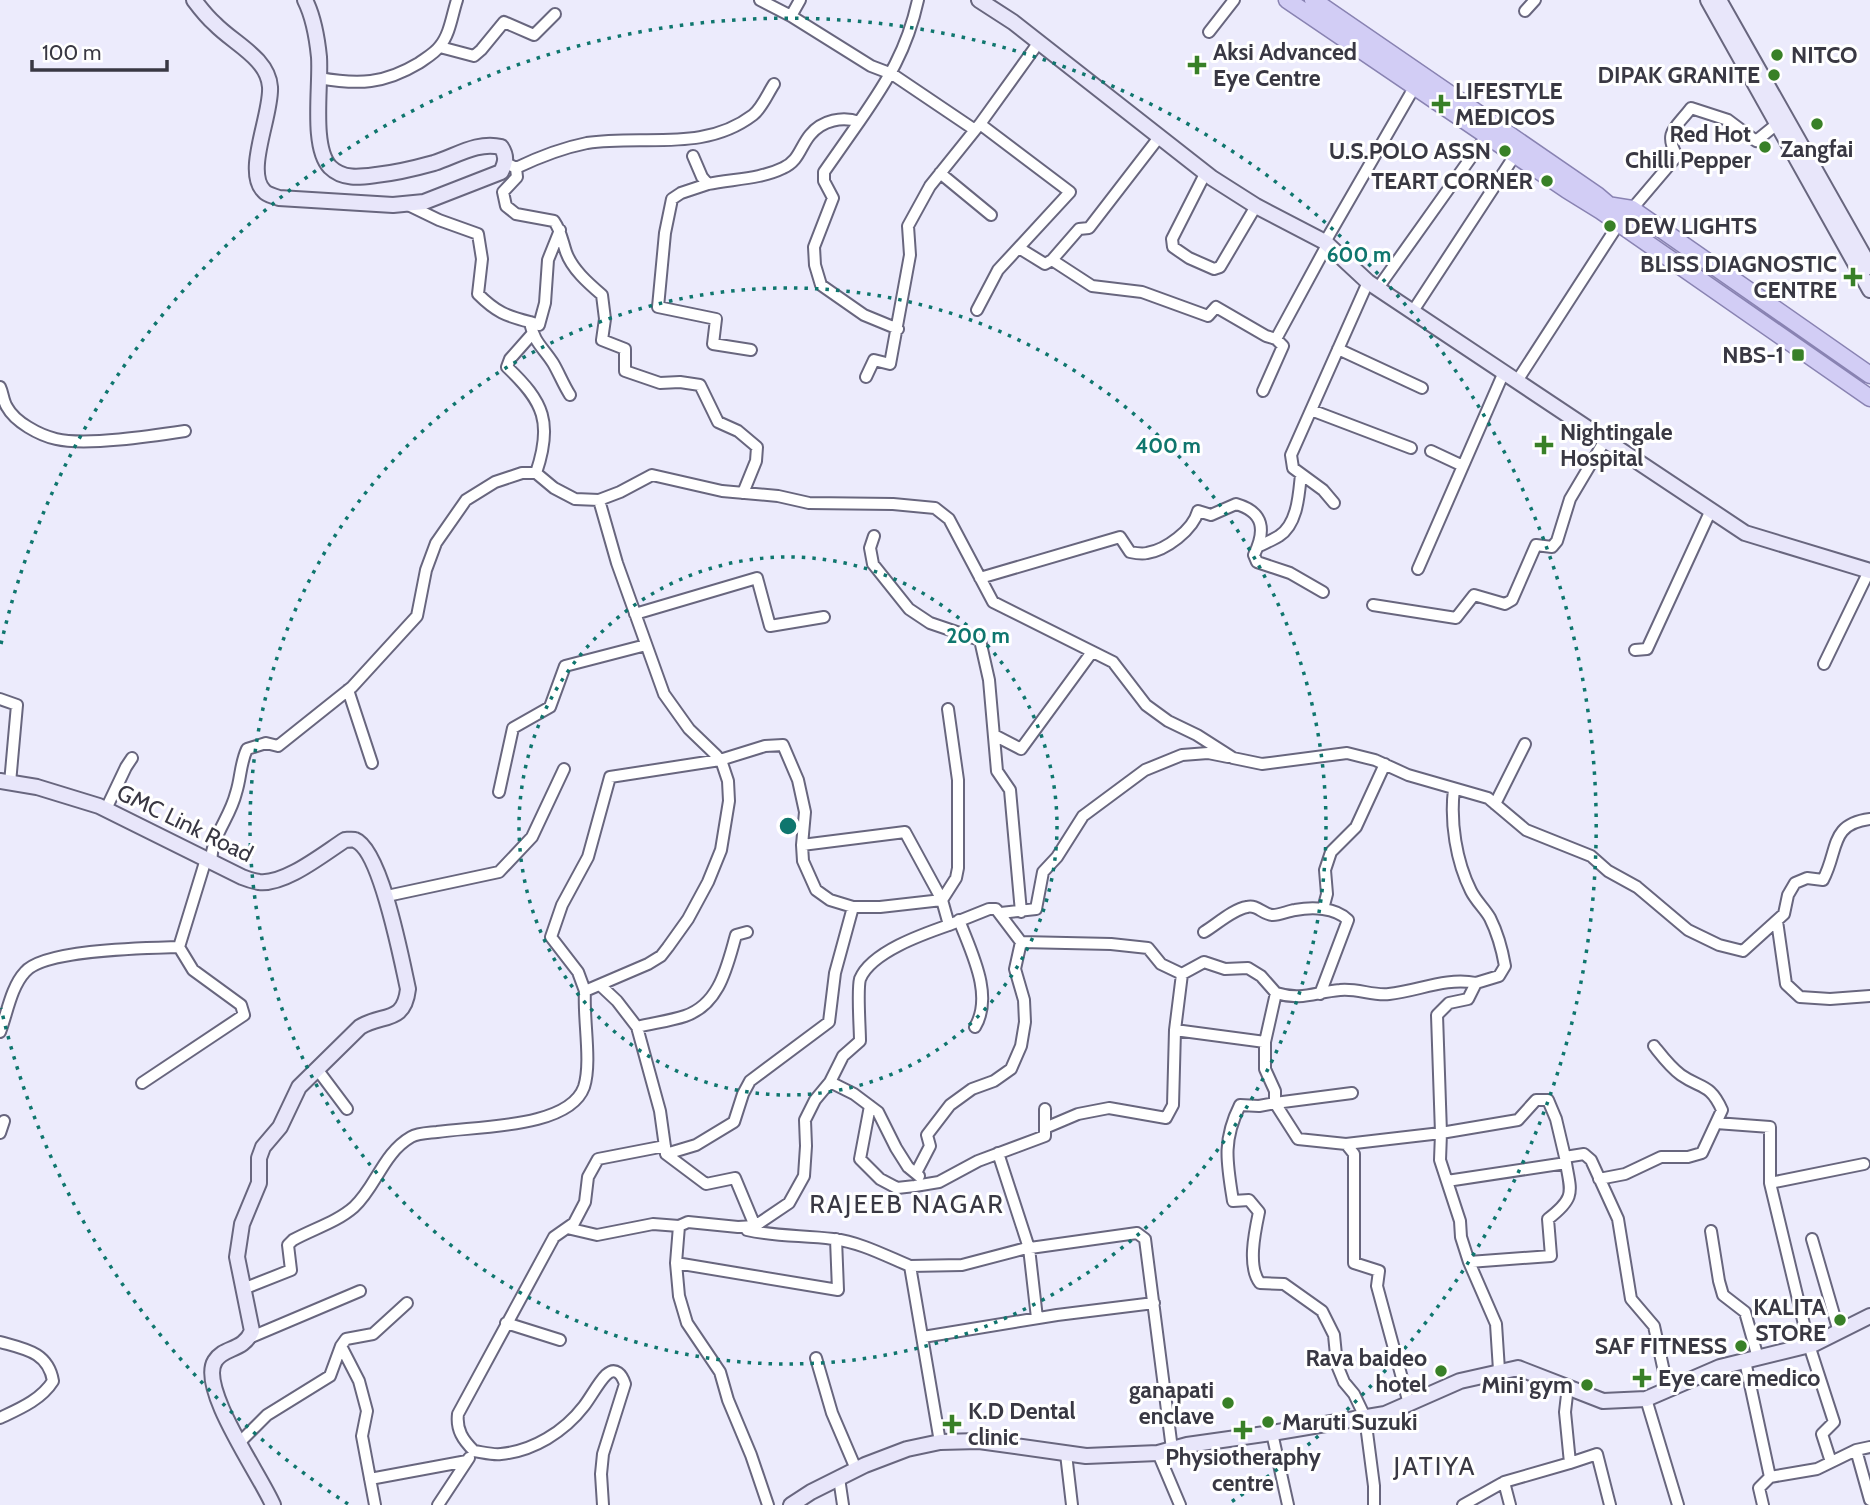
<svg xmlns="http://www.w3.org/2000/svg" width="1870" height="1505" viewBox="0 0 1870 1505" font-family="Cabin,sans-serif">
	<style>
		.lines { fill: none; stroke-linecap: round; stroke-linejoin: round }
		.street-casing { stroke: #68667e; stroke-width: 14 }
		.secondary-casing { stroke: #68667e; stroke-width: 18 }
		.primary-casing { stroke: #8983b2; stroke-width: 19 }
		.street { stroke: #fff; stroke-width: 10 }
		.secondary { stroke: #e8e6fa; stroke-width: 14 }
		.primary { stroke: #d2cdf5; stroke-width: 16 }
		.ring { fill: none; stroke: #0f766e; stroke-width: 3.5; stroke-dasharray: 3.5 7 }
		.poi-dot { fill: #388027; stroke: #fff; stroke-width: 2.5 }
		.labels { text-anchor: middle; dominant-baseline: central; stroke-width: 6; stroke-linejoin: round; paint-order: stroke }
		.poi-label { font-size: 23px; font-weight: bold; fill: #393843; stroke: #fff; text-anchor: end }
		.street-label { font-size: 23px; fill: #393843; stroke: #fff }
		.quarter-label { font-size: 26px; letter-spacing: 2px; fill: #393843; stroke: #fff }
		.centre { fill: #0f766e; stroke: #fff; stroke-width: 3.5 }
		.ring-label { font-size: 21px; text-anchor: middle; font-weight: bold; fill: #0f766e; stroke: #fff; stroke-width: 6; stroke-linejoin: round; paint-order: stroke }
	</style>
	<rect width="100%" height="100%" fill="#ecebfc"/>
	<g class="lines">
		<g class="street-casing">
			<path id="street" d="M760 0 791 16
				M800 0 791 16 871 66 892 74 975 130 980 124 1070 192 998 270 977 310
				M1525 11 1535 0
				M1209 32 1234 0
				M440 47 474 56 481 50 504 22 534 35 555 14
				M319 78C359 85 384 84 419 63 426 58 435 53 440 46 450 34 452 15 457 0
				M859 122 824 172V181L833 198 814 247 815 265 821 285 864 315 898 329
				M980 124 1039 42
				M693 156 702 177 708 184C732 179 761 179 783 168 799 161 800 147 810 135 822 120 843 116 859 122 888 80 907 50 918 0
				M506 163 516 168 517 177 503 192 506 206 516 214 554 221C561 231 562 240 566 252 572 269 588 283 602 295L605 319 602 340 625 349V371L660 383 680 382 700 385 718 422 738 431 757 447 756 461 743 493
				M516 168C539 157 562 148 587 143 643 134 703 153 753 115 762 108 768 93 774 84
				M1206 172 1172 239 1173 247 1189 258 1214 269 1220 267 1256 206
				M940 173 991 215
				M708 184 681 193 672 199 665 233 658 307 716 319 713 344 751 350
				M406 204 439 220 478 234 482 259 478 294C496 312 506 316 530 322 534 343 543 347 553 363 559 373 563 384 570 395
				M1632 209 1677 156C1663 132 1676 128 1691 108L1728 120 1756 141 1777 124
				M1325 242 1415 86
				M1019 248 1045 264 1052 260 1092 286 1142 292 1208 316 1216 307 1266 336 1276 339 1327 245
				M1052 260 1079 229 1089 228 1160 136
				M1378 288 1487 135
				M1413 311 1515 155
				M530 322 539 325 545 303 548 260 560 230
				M533 333 510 359 507 367C544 402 553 423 536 473
				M1338 349 1422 388
				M866 377 874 360 890 364 910 255 908 226 930 186 975 130
				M1517 381 1614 231
				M0 387C3 393 3 401 7 407 15 422 39 435 56 439 86 446 152 436 185 431
				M1263 391 1283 346 1276 339
				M1311 410 1411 448
				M1431 451 1463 466
				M1334 503 1323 490 1293 468 1291 455 1368 282
				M874 536 870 548 873 564 909 609 930 623 980 640 989 680 997 771 1010 790 1021 912
				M1259 546C1265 543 1273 540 1279 536 1298 524 1299 493 1301 474
				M1418 569 1504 372
				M980 578 1120 537 1130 552C1135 553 1142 554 1147 553 1166 550 1193 530 1198 511L1211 515 1236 504C1264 512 1266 530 1254 555L1257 562 1290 573 1323 592
				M1373 605 1456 618 1474 595 1505 604 1512 600 1536 545 1552 547 1557 541 1570 499 1605 440
				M635 614 757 578 770 626 824 617
				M1635 650 1647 649 1711 510
				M1824 664 1870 569
				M348 690 372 763
				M0 699 17 705 10 783
				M994 735 1021 749 1092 652
				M499 792 513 728 550 707 565 666 646 645
				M1495 804 1525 744
				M106 809 126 767 132 758
				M802 845 905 832 942 900 956 878 958 868V780L948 709
				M211 861C212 835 230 818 236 793 241 778 240 764 247 749L266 743 278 746 352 687 417 616 426 570 436 543 466 500 495 482 522 473H536L554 488 575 499 599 500 620 492 652 475 722 491 778 496 809 503 893 504 935 508 949 519 993 602 1113 662 1146 705 1168 721 1197 735 1233 758 1262 764 1347 753 1375 760 1408 775 1488 798 1526 830 1591 856 1608 871 1637 887 1688 930 1719 945 1743 951 1784 914 1788 895 1795 883 1807 878 1823 880C1839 850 1829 824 1870 819
				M387 896 499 872 532 837 564 769
				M1323 909 1327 894 1325 870 1331 852 1356 827 1385 764
				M1001 913 1036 909 1043 872 1057 857 1083 816 1145 770 1182 755 1208 753 1228 757
				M959 920C971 952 994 995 975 1027
				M1777 921 1786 984 1800 997 1830 999 1870 996
				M949 925 989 909H996L1021 942 1111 944 1148 948 1161 964 1182 974 1175 1030 1265 1042V1069L1275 1091V1103L1259 1106 1240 1105C1222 1141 1227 1163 1233 1201L1249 1200 1259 1212C1255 1231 1247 1267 1260 1283L1284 1284 1322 1311 1334 1335 1337 1365 1344 1382 1354 1394 1365 1417 1374 1486V1505
				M1204 932C1216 925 1233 909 1247 907 1257 904 1263 915 1273 915 1280 915 1288 911 1295 910 1312 907 1335 907 1348 920L1320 994
				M1182 974 1204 962 1225 969 1248 968 1261 976 1276 993
				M600 985 617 1001 637 1027 660 1111 666 1154 706 1184 735 1178 755 1226
				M585 991 578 972 551 937 562 905 588 857 610 777 720 760 765 746 783 745 798 780 805 812 802 845 803 861 816 890 830 900 853 907H880L942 900 949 925C923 934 871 952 860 979 857 990 860 1028 860 1041L843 1056 830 1082 815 1100 805 1120 806 1146 804 1176 789 1203 755 1226 738 1227 688 1222 679 1226 676 1263 679 1296 687 1323 720 1372 728 1400 751 1455 768 1505
				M637 1027C653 1023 670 1021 685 1016 720 1004 727 966 736 935L747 932
				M0 1032C7 1014 11 987 25 972 44 949 148 948 179 947
				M1265 1042 1276 993C1302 1001 1315 992 1340 990 1357 988 1373 996 1389 994 1418 991 1446 977 1476 983
				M317 1069 347 1109
				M830 1082 854 1094 878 1112 896 1148 908 1167 919 1176
				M142 1083 244 1015 241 1005 193 970 179 947 206 859
				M1352 1093 1275 1103 1298 1139 1346 1144 1354 1154V1263L1379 1271 1377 1286 1409 1404
				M870 1106 860 1159 880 1179 897 1188 915 1186 939 1182 978 1161 1045 1136V1109
				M1716 1123 1770 1127V1183L1864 1164
				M1045 1128 1078 1114 1109 1108 1166 1118 1173 1105 1175 1030
				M0 1133 4 1121
				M1346 1144 1441 1133 1437 1015 1449 1003 1468 999 1476 983 1499 976 1505 966C1502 949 1498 934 1490 918 1485 909 1476 901 1471 891 1456 861 1450 822 1454 789
				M998 1153 1029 1248 1037 1318
				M666 1154 696 1145 734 1122 743 1094 750 1081 829 1022 835 973 853 907
				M916 1173 930 1146 927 1135 950 1105 972 1089 994 1081 1011 1069 1021 1046 1025 1022 1024 1000 1015 969 1021 942
				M1599 1179 1625 1174 1661 1157H1688L1702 1153 1722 1110C1710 1083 1701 1089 1681 1075 1670 1067 1662 1056 1654 1046
				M1447 1181 1566 1163
				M1770 1183 1809 1345 1834 1422 1822 1434 1831 1462
				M567 1228 597 1235 653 1224 679 1226
				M747 1230C778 1237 803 1235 833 1239 860 1242 886 1256 910 1266L940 1442
				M1711 1231 1719 1281 1723 1295 1745 1312 1758 1358
				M1812 1239 1839 1332
				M1469 1262 1551 1256 1548 1219C1578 1196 1570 1191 1565 1157
				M676 1263 838 1290 836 1239
				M910 1266 962 1265 1023 1249 1137 1233 1145 1239 1172 1449
				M243 1289 291 1270 288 1245 293 1240C313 1229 337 1222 354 1207 376 1187 383 1153 411 1137 418 1133 429 1133 437 1132 474 1126 569 1129 584 1087 592 1062 583 1019 585 991L648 964 661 956 668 947 688 919 708 882 721 850 729 801 728 781 722 763 716 755 689 729 664 694 617 563 599 500
				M506 1323 560 1340
				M923 1337 1057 1315 1154 1303
				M249 1338 360 1291
				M0 1342C25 1349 48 1352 53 1381 41 1400 19 1409 0 1418
				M341 1346 359 1381 367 1411 362 1436 375 1505
				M816 1358 832 1413 856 1469
				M1745 1361 1770 1477 1759 1488 1763 1505
				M1499 1370 1496 1324 1469 1262 1461 1237 1460 1221 1440 1160 1441 1133 1518 1120 1536 1100H1548L1556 1119 1565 1157 1584 1154 1591 1160 1618 1219 1631 1299 1654 1326 1668 1390
				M1568 1386 1565 1412 1570 1463 1597 1454 1610 1505
				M1646 1399 1678 1505
				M1272 1433 1288 1505
				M239 1443 267 1415 330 1376 341 1346 346 1339 373 1334 407 1303
				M1870 1447 1856 1450 1870 1500
				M1158 1453 1180 1505
				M1066 1454 1072 1505
				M1770 1477 1817 1469 1856 1450
				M839 1478 843 1505
				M370 1479 467 1461
				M438 1505 469 1458
				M603 1505 601 1474 603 1454 625 1384C622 1375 616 1366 606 1375 598 1383 591 1397 584 1406 564 1432 533 1451 501 1454 492 1455 482 1452 474 1451 463 1440 456 1430 458 1414L554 1237 574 1223 585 1202 588 1177 598 1159 665 1146
				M1463 1505 1504 1482
				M1510 1505 1504 1482 1570 1463"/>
		</g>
		<g class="secondary-casing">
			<path id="secondary" d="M194 0C200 8 207 17 215 24 233 43 268 58 270 87 272 114 244 172 264 191 267 195 274 196 279 198L393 205 424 202 501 172C506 162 507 156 501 147 478 141 456 156 434 163 416 168 396 173 376 175 361 177 343 180 330 167 311 147 321 86 319 57 317 37 314 18 305 0
				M979 0 1013 22 1212 178 1256 206 1325 242 1368 282 1745 533 1870 571
				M1708 0 1870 290
				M1719 0 1870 267
				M0 781 37 787 99 806 242 877C247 879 253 881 259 882 285 885 323 854 345 840 347 840 353 839 355 840 381 850 402 962 408 989 404 1024 383 1013 360 1027L299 1087 280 1127 263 1147 259 1158V1183L242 1224 237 1257 252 1331C243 1352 224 1346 215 1361 198 1388 261 1476 273 1505
				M791 1505 811 1492 865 1465 907 1449 940 1442 979 1441 1086 1456 1158 1453 1187 1445 1272 1433 1385 1414 1460 1381 1518 1368 1603 1401 1646 1399 1720 1367 1814 1344 1870 1316"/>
		</g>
		<g class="primary-casing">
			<path id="primary" d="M1287 0 1567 190 1601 211 1870 398
				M1313 0 1597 195 1617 212
				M1607 205 1632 209 1870 375"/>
		</g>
		<use href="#street" class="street"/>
		<use href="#secondary" class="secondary"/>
		<use href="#primary" class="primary"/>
	</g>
	<g class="ring">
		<circle cx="788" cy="826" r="269"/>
		<circle cx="788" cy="826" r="538"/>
		<path d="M348 1504A808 808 0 0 1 1 1008M1 644A808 808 0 1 1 1228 1504"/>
	</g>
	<g class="poi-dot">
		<circle cx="1777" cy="55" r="7"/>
		<path d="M1193.5 54.5h7v7h7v7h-7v7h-7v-7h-7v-7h7z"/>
		<circle cx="1774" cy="75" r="7"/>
		<path d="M1437.5 93.5h7v7h7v7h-7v7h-7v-7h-7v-7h7z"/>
		<circle cx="1817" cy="124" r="7"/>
		<circle cx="1765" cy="147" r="7"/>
		<circle cx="1505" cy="151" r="7"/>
		<circle cx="1547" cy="181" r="7"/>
		<circle cx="1610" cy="226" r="7"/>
		<path d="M1849.5 266.5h7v7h7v7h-7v7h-7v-7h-7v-7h7z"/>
		<rect x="1791" y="348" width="14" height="14" rx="3.5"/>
		<path d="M1540.5 434.5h7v7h7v7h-7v7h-7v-7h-7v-7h7z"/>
		<circle cx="1840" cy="1320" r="7"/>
		<circle cx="1741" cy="1346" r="7"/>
		<circle cx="1441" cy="1371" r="7"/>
		<path d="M1638.5 1367.5h7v7h7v7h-7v7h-7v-7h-7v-7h7z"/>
		<circle cx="1587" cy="1385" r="7"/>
		<circle cx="1228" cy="1403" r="7"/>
		<circle cx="1268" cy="1422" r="7"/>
		<path d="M948.5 1413.5h7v7h7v7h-7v7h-7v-7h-7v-7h7z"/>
		<path d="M1239.5 1419.5h7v7h7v7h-7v7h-7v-7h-7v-7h7z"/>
	</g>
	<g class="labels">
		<g class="poi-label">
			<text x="1213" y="52" text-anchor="start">Aksi Advanced<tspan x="1213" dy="26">Eye Centre</tspan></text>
			<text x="1791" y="55" text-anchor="start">NITCO</text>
			<text x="1760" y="75">DIPAK GRANITE</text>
			<text x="1455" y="91" text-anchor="start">LIFESTYLE<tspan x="1455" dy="26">MEDICOS</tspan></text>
			<text x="1751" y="134">Red Hot<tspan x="1751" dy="26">Chilli Pepper</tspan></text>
			<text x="1817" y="149" text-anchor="middle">Zangfai</text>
			<text x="1491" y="151">U.S.POLO ASSN</text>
			<text x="1533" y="181">TEART CORNER</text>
			<text x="1624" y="226" text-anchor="start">DEW LIGHTS</text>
			<text x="1837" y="264">BLISS DIAGNOSTIC<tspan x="1837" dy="26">CENTRE</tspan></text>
			<text x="1784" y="355">NBS-1</text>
			<text x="1560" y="432" text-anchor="start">Nightingale<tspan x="1560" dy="26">Hospital</tspan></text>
			<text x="1826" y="1307">KALITA<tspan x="1826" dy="26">STORE</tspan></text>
			<text x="1727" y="1346">SAF FITNESS</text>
			<text x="1427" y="1358">Rava baideo<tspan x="1427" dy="26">hotel</tspan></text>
			<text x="1658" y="1378" text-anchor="start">Eye care medico</text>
			<text x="1573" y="1385">Mini gym</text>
			<text x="1214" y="1390">ganapati<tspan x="1214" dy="26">enclave</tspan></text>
			<text x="968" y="1411" text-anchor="start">K.D Dental<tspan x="968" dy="26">clinic</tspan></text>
			<text x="1282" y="1422" text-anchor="start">Maruti Suzuki</text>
			<text x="1243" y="1457" text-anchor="middle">Physiotheraphy<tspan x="1243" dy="26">centre</tspan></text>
		</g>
		<g class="street-label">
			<text transform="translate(185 823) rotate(26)">GMC Link Road</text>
		</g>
		<g class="quarter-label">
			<text x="907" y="1204">RAJEEB NAGAR</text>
			<text x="1435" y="1466">JATIYA</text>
		</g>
	</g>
	<circle cx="788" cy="826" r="10" class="centre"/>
	<g class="ring-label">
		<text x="1359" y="262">600 m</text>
		<text x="1168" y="453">400 m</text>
		<text x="978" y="643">200 m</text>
	</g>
	<path d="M32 60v10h135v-10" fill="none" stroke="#393843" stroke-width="3.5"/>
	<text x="42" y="60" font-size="21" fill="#393843" stroke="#ffffff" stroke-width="5" paint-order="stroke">100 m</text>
</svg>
